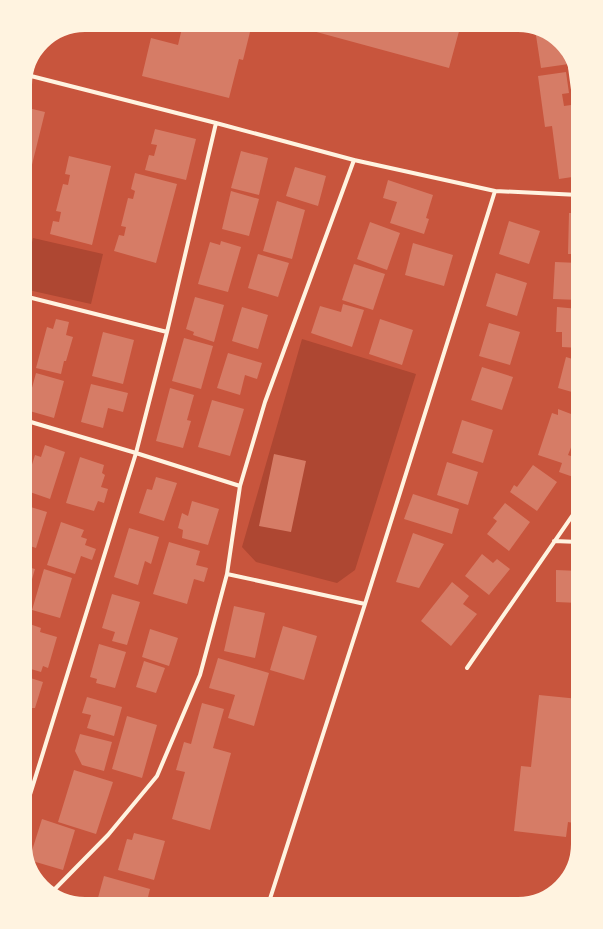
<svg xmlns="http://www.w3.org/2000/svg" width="603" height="929" viewBox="0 0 603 929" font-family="Manrope,sans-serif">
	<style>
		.green { fill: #ae4732 }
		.building { fill: #d67c66 }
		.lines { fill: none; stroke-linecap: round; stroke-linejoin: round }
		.minor { stroke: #fff3e0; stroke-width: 4 }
		.rim { fill: none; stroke: #fff3e0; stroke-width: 2 }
	</style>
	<rect width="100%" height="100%" fill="#c8553d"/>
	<path class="green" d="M33 238 103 254 91 304 24 289V277Z
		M302 339 416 374 355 570 337 583 256 562 242 547Z"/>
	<path class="building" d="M183 24H252L243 60 239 59 229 98 142 76 151 38 178 45Z
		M287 24H461L449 68Z
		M535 29 552 34 558 42 559 44H560L567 52 569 64 541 68Z
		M566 72 569 93 562 94 564 106 571 105 579 167V176L559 179 552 126 545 127 538 76Z
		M24 107 45 112 27 185 24 184Z
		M155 129 196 139 186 180 145 170 149 155 154 156 157 145 151 144Z
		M241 151 268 158 259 195 231 188Z
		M69 156 111 166 92 245 50 234 53 221 59 222 61 212 56 211 63 184 68 185 70 175 65 174Z
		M295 167 326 176 318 206 286 196Z
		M135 173 177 184 156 263 114 251 119 235 124 236 126 227 121 226 128 198 133 199 135 191 131 189Z
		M388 180 433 195 426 218 429 219 424 234 390 223 397 202 383 198Z
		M231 191 259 199 249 236 222 229Z
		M277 201 305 210 292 259 263 251Z
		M569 213H579V254H568Z
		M509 221 540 231 529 264 499 254Z
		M370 222 400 233 387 270 357 259Z
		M221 241 241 247 228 292 198 284 210 242 220 245Z
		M413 243 453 255 444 286 405 275Z
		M258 254 289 263 278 297 248 288Z
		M555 262 579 263V300L553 299Z
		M354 264 385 274 373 310 342 300Z
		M496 273 527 283 517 316 486 306Z
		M195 297 224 305 214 342 193 335 194 332 186 329Z
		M343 304 364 310 352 347 311 333 320 306 341 312Z
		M242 307 268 315 258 349 232 341Z
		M557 307 579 309V348L562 347V332H556Z
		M56 319 69 322 66 335 73 337 66 361H64L61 374 36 368 47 327 53 329Z
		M380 319 413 330 402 365 369 354Z
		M489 323 520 332 510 365 479 356Z
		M103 332 134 340 123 384 92 376Z
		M184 338 213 346 201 389 172 381Z
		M228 353 262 363 257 379 245 375 240 395 217 388Z
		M566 357 579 361V394L558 388Z
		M482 367 513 377 502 410 471 400Z
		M36 373 64 381 54 418 26 410Z
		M91 384 128 393 123 412 108 408 103 428 81 422Z
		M170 388 194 395 187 420 191 421 183 448 156 441Z
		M212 400 244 409 230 456 198 447Z
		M558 409 579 417V442L574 440 568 455 579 459V479L559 472 562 463 538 455 552 413 558 415Z
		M462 420 493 430 483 463 452 453Z
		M45 445 65 452 50 499 24 490 35 455 41 457Z
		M274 454 306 461 291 532 259 526Z
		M80 457 104 465 102 473 105 475 101 487 108 489 104 503 98 501 94 511 66 503Z
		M447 462 478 472 468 505 437 495Z
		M533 465 557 482 537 511 510 492 514 485 517 487Z
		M156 477 177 483 164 521 139 513 147 489 152 490Z
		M413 494 459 509 452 534 404 519Z
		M192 501 219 509 208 545 182 538 183 530 178 528 182 513 188 516Z
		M505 503 530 522 509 551 487 534 497 521 493 518Z
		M24 505 47 512 36 548 24 544Z
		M61 522 84 530 81 537 87 539 85 545 96 549 92 560 81 556 75 574 47 565Z
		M129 528 159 537 151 564 145 561 138 585 114 577Z
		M413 533 444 544 419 588 396 582Z
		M169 542 200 551 196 565 208 568 204 582 194 579 187 604 153 594Z
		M482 554 493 563 497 559 510 569 489 595 465 576Z
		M24 566 35 569 30 586 24 584Z
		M44 569 72 578 60 618 32 610Z
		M556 570 579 571V603L556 602Z
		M452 582 469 596 463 604 477 614 451 646 421 621Z
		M112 594 140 602 127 645 112 641 115 632 102 628Z
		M234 606 265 613 255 658 224 651Z
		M27 623 41 628 40 632 57 637 48 668 43 666 41 672 24 667V634Z
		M283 626 317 636 304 680 270 670Z
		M150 629 178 638 169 666 142 657Z
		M99 644 126 652 115 688 96 683 97 679 90 677Z
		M218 658 269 673 254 726 228 718 235 695 209 688Z
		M144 661 165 668 156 693 136 687Z
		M24 676 43 682 35 708H32L29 718 24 717Z
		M539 695 579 699V824L568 822 566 837 514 831 521 766 531 767Z
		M87 697 122 707 114 736 87 728 91 715 82 713Z
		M202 703 224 709 213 748 231 753 210 830 172 819 185 772 176 770 184 742 191 744Z
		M127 716 157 725 142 778 112 769Z
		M24 730 30 732 24 753Z
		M80 734 112 742 104 771 82 765 75 751Z
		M74 770 113 782 96 834 58 822Z
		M42 819 75 830 63 870 29 860Z
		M134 833 165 841 154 880 118 870 127 839 132 840Z
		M104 876 150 889 146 905H96Z"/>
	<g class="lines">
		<path class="minor" d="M568 52 579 135
			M27 75 216 123 354 160 495 191 579 195
			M24 296 167 332
			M24 420 136 453 240 486
			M554 541 579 542
			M227 574 365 604
			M467 668 579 506
			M24 814 136 453 167 332 216 123
			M50 894 108 835 157 776 200 675 227 574 240 486 265 402 354 160
			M268 905 365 604 495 191"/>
	</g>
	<path d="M0 0H603V929H0ZM85 31H518A54 54 0 0 1 572 85V844A54 54 0 0 1 518 898H85A54 54 0 0 1 31 844V85A54 54 0 0 1 85 31Z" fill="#fff3e0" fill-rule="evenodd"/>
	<path class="rim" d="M85 31H518A54 54 0 0 1 572 85V844A54 54 0 0 1 518 898H85A54 54 0 0 1 31 844V85A54 54 0 0 1 85 31Z"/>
</svg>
